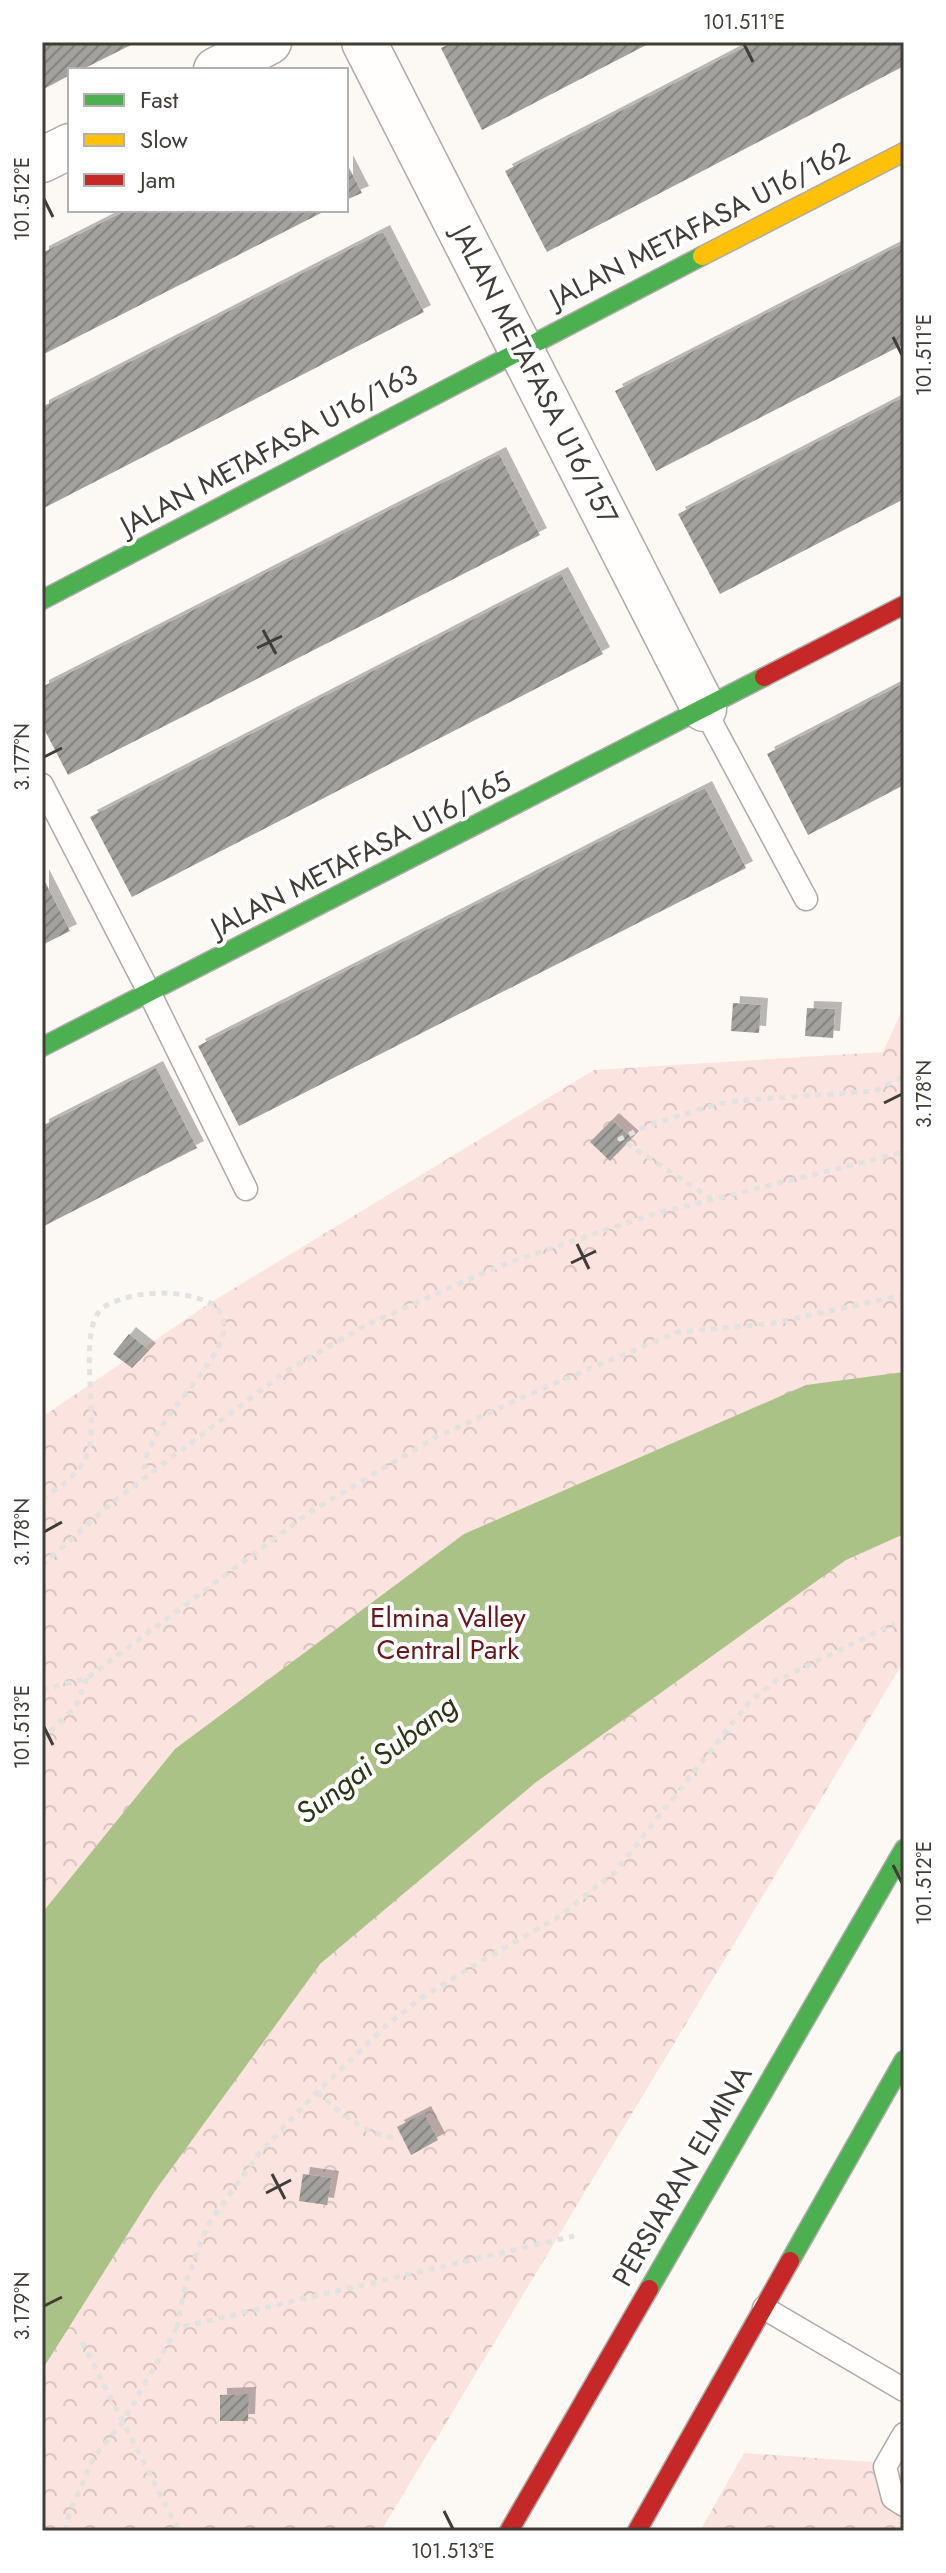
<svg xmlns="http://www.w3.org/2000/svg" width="946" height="2573" viewBox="0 0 946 2573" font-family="Jost,sans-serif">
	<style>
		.forest { fill: url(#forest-crowns) }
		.water { fill: #abc287 }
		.building { fill: url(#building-hatch); filter: url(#shadow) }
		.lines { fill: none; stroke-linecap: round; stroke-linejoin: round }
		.lane-casing { stroke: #aeaaa7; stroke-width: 25 }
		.street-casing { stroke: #aeaaa7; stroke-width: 47 }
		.fast-casing { stroke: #aeaaa7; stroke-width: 21 }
		.slow-casing { stroke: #aeaaa7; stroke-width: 21 }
		.jam-casing { stroke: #aeaaa7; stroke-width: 21 }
		.path { stroke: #e2e2e0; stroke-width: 5; stroke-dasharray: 6 6; stroke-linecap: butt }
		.lane { stroke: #fffefd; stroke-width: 22 }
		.street { stroke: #fffefd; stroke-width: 44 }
		.fast { stroke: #4caf50; stroke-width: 18 }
		.slow { stroke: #ffc107; stroke-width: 18 }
		.jam { stroke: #c62828; stroke-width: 18 }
		.ticks { fill: none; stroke: #403c36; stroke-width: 3 }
		.labels { text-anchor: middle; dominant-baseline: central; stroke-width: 8; stroke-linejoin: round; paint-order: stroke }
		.street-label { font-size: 28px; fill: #403c36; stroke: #fff }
		.park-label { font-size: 28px; fill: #6b161a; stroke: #fff }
		.water-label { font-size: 30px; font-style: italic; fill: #293714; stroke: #fff }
		.neatline { fill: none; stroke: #403c36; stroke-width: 3 }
		.ticks-label { font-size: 20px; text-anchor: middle; fill: #403c36 }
	</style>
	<defs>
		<pattern id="forest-crowns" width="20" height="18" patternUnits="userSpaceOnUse" patternTransform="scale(2)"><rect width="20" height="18" fill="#fbe3df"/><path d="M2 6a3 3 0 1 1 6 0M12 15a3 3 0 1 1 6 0" fill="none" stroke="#d8c4c0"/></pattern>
		<pattern id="building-hatch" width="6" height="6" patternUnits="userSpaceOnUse" patternTransform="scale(2)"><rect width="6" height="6" fill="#a3a19d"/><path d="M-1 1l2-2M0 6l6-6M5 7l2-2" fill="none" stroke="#868481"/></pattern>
		<filter id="shadow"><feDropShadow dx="7" dy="-7" stdDeviation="0" flood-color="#0004"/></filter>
	</defs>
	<rect width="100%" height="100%" fill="#fcf8f4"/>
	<path class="forest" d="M904 1006V1661L381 2531H42V1417L210 1303 594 1070 883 1052Z
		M744 2453 872 2462 904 2481V2531H700Z"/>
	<path class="water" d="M904 1372V1534L846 1560 535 1783 320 1964 155 2191 42 2370V1913L175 1749 464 1534 806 1385Z"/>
	<path class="building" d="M42 42H137L81 70H70V75L42 90Z
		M453 42H652L482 130 441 48Z
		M754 42H904V66L547 252 505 171Z
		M346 162 362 193 346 200Z
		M127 210H327L42 355V253Z
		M383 232 424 312 42 509V407Z
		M904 243V344L656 471 615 391Z
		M904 397V499L720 594 678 514Z
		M499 454 540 535 68 775 42 725V687Z
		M561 574 603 654 132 897 90 817Z
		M904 683V785L808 835 767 754Z
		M705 788 746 868 239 1126 198 1046Z
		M42 876 70 931 42 945Z
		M733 1003 761 1005 759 1033 731 1031Z
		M807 1008 835 1009 833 1038 805 1036Z
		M156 1068 197 1148 42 1227V1126Z
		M612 1120 632 1138 610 1161 590 1142Z
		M129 1334 149 1350 132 1368 113 1354Z
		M424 2113 438 2140 411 2155 397 2127Z
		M303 2174 332 2178 327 2205 299 2201Z
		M249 2394 248 2421H220V2395Z"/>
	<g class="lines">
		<g class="lane-casing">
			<path id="lane" d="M704 709 806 899
				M42 785 150 994 246 1189
				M764 2308 904 2390
				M904 2434 885 2467 893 2498 904 2505"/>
		</g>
		<g class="street-casing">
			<path id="street" d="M364 42 704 709
				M216 70 269 42
				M42 160 70 146"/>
		</g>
		<g class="fast-casing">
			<path id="fast" d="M42 600 702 256
				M42 1047 764 677
				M790 2261 904 2060
				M649 2289 904 1849"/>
		</g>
		<g class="slow-casing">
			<path id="slow" d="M702 256 904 152"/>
		</g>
		<g class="jam-casing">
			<path id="jam" d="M764 677 904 605
				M509 2531 649 2289
				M637 2531 790 2261"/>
		</g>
		<path class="path" d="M712 1199 620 1139 646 1126 718 1104 745 1100 875 1091 904 1076
			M42 1499C59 1487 77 1477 86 1457 102 1423 74 1328 104 1307 111 1302 124 1298 133 1296 161 1290 191 1293 217 1306 219 1311 223 1318 224 1323 230 1360 139 1427 144 1477
			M42 1565 114 1501 285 1372 368 1324 499 1266 650 1215 904 1152
			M42 1690 87 1678 310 1512 436 1437 546 1387 678 1332 768 1324 904 1295
			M42 1740 76 1706 87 1678
			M317 2092C343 2114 361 2133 396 2138
			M177 2328 186 2282 207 2226 257 2156 317 2092 387 2025 421 1998 480 1962 557 1918 614 1873 750 1701 776 1681 895 1623
			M82 2342 179 2531
			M65 2531 69 2514 94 2457 122 2423 177 2328 574 2236"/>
		<use href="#lane" class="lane"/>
		<use href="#street" class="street"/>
		<use href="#fast" class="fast"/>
		<use href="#slow" class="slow"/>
		<use href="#jam" class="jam"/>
	</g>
	<path class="ticks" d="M744 44 753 62M44 199 53 217M893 337 902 355M263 630 276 654M257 648 282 636M44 757 62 748M884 1103 902 1094M577 1244 589 1269M571 1263 596 1251M44 1532 62 1522M44 1727 53 1745M893 1865 902 1883M272 2174 285 2199M266 2193 291 2180M44 2306 62 2297M444 2511 453 2529"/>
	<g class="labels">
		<g class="street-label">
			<text transform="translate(700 225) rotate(-27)">JALAN METAFASA U16/162</text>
			<text transform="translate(535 375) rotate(63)">JALAN METAFASA U16/157</text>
			<text transform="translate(269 450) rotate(-28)">JALAN METAFASA U16/163</text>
			<text transform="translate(361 854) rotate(-27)">JALAN METAFASA U16/165</text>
			<text transform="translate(682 2176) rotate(-60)">PERSIARAN ELMINA</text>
		</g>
		<g class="park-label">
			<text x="448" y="1617">Elmina Valley<tspan x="448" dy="32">Central Park</tspan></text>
		</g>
		<g class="water-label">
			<text transform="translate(376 1759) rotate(-37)">Sungai Subang</text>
		</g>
	</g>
	<rect width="946" height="2573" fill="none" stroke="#ffffff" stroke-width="88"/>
	<rect x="68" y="68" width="280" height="144" fill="#ffffff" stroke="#b3b1af" stroke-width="2"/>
	<rect x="84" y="94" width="40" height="12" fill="#4caf50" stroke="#b3b1af" stroke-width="2"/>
	<text x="140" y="108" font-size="24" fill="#403c36">Fast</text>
	<rect x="84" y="134" width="40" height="12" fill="#ffc107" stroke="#b3b1af" stroke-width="2"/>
	<text x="140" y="148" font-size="24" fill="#403c36">Slow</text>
	<rect x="84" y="174" width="40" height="12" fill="#c62828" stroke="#b3b1af" stroke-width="2"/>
	<text x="140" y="188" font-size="24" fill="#403c36">Jam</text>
	<rect x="44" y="44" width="858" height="2485" class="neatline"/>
	<g class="ticks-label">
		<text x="744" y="29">101.511°E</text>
		<text transform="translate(22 199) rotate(-90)" y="7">101.512°E</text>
		<text transform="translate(924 355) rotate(-90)" y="7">101.511°E</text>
		<text transform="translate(22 757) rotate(-90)" y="7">3.177°N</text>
		<text transform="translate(924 1094) rotate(-90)" y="7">3.178°N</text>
		<text transform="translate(22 1532) rotate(-90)" y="7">3.178°N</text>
		<text transform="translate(22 1727) rotate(-90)" y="7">101.513°E</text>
		<text transform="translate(924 1883) rotate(-90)" y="7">101.512°E</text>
		<text transform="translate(22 2306) rotate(-90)" y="7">3.179°N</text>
		<text x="453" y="2558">101.513°E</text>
	</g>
</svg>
